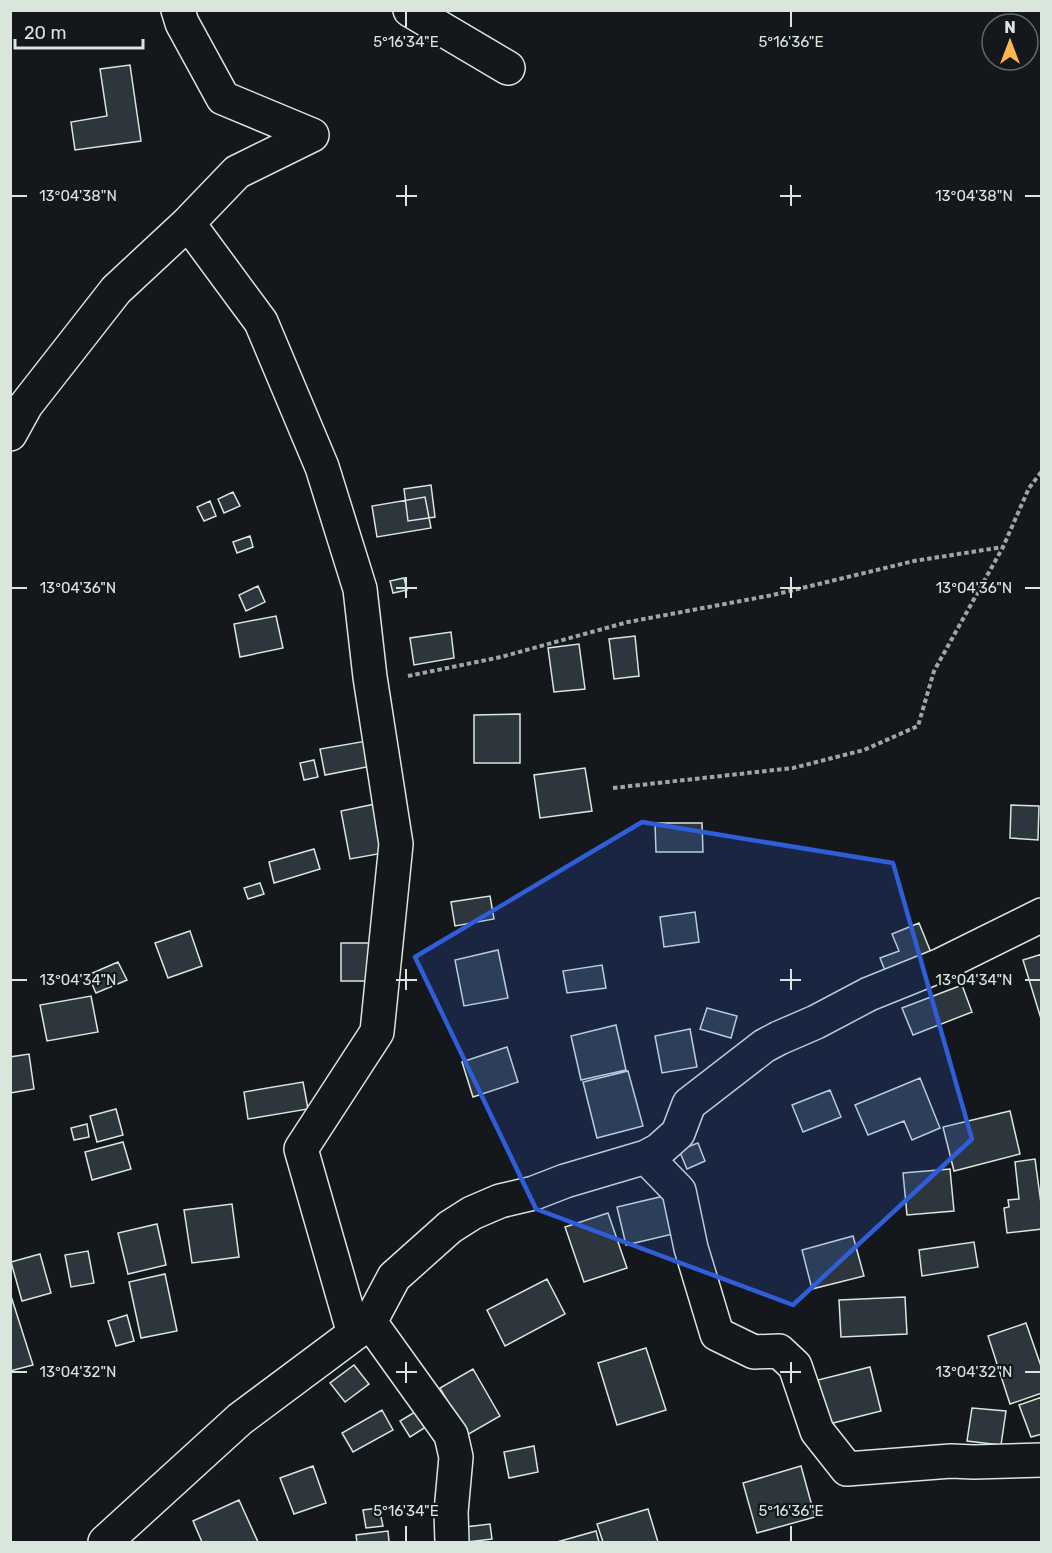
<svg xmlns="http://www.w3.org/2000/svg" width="1052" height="1553" viewBox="0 0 1052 1553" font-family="Rubik,sans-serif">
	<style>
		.building { fill: #2c363c; stroke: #d8e6dc; stroke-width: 1.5 }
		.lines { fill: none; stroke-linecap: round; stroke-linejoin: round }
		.minor-casing { stroke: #d8e6dc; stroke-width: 36 }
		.path { stroke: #9da8a2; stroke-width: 4; stroke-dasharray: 4.5 3; stroke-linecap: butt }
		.minor { stroke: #14181c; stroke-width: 33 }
		.marked { fill: #305dd8; fill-opacity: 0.2; stroke: #305dd8; stroke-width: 4.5; stroke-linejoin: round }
		.ticks { fill: none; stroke: #d8e6dc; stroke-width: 2 }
		.ticks-label { font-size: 15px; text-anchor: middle; fill: #d8e6dc; stroke: #14181c; stroke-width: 4.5; stroke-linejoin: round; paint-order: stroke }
	</style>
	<rect width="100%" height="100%" fill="#14181c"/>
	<path class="building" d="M130 65 141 141 75 150 71 122 107 116 100 69Z
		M431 485 435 517 408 521 404 489Z
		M233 492 240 506 224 513 218 499Z
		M425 497 431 528 377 537 372 506Z
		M210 501 216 516 204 521 197 507Z
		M250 536 253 547 237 553 233 542Z
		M404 578 407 590 393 593 390 581Z
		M258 586 265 602 246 611 239 595Z
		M276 616 283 648 240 657 234 624Z
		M451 632 454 658 414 665 410 638Z
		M635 636 639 676 614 679 609 639Z
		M579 644 585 689 554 692 548 648Z
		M520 714V763H474V715Z
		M378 739 382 764 325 775 320 749Z
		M314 760 318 777 304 780 300 763Z
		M585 768 592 811 540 818 534 775Z
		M380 803 389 852 350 859 341 811Z
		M1011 805 1039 806 1038 840 1010 838Z
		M655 823H702L703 852H656Z
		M314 849 320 869 274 883 269 862Z
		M260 883 264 894 248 899 244 888Z
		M490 896 494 919 455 926 451 902Z
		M695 912 699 942 664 947 660 917Z
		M919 923 934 960 888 978 880 958 899 951 892 934Z
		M190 931 202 966 168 978 155 943Z
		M341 943H370V981H341Z
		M498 950 508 998 464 1006 455 960Z
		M1042 954V1022L1023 960Z
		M118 962 127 980 96 993 88 975Z
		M602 965 606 988 567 993 563 971Z
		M962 985 972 1012 913 1035 902 1008Z
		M91 996 98 1032 47 1041 40 1005Z
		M707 1008 737 1016 731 1038 700 1029Z
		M616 1025 626 1070 581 1080 571 1036Z
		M690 1029 697 1067 662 1073 655 1036Z
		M507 1047 518 1082 473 1097 462 1062Z
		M29 1054 34 1089 10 1093V1057Z
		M628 1071 643 1126 597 1138 583 1082Z
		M920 1078 940 1128 912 1140 904 1121 868 1135 855 1105Z
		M303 1082 308 1109 248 1119 244 1092Z
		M830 1090 841 1117 803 1132 792 1105Z
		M116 1109 123 1135 97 1142 90 1116Z
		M1010 1111 1020 1154 954 1171 943 1127Z
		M87 1124 89 1137 74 1140 71 1128Z
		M123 1142 131 1169 92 1180 85 1152Z
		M698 1143 705 1161 687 1169 679 1150Z
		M1035 1159 1042 1211V1229L1007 1233 1004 1208 1009 1207 1008 1200 1019 1199 1015 1162Z
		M950 1169 954 1211 907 1215 903 1173Z
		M664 1196 673 1234 626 1245 617 1207Z
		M232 1204 239 1257 192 1263 184 1210Z
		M608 1213 627 1268 584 1282 565 1227Z
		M157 1224 166 1265 128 1274 118 1233Z
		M853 1236 864 1276 812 1289 802 1250Z
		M974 1242 978 1267 922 1276 919 1250Z
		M88 1251 94 1283 71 1287 65 1255Z
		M40 1254 51 1293 22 1301 11 1262Z
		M165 1274 177 1331 141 1338 129 1282Z
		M547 1279 565 1314 505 1346 487 1310Z
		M10 1293 33 1365 10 1371Z
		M905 1297 907 1334 841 1337 839 1300Z
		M127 1315 134 1341 116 1346 108 1321Z
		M1026 1323 1042 1369V1393L1010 1404 988 1336Z
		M646 1348 666 1410 617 1425 598 1363Z
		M354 1365 369 1384 345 1402 330 1383Z
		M870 1367 881 1411 829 1424 818 1380Z
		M473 1369 500 1416 467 1435 440 1388Z
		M1042 1397V1434L1031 1437 1019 1405Z
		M428 1404 437 1420 410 1437 400 1421Z
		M972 1408 1006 1411 1001 1445 967 1441Z
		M382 1410 393 1430 353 1452 342 1433Z
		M534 1446 538 1472 509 1478 504 1452Z
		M313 1466 326 1503 294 1514 280 1478Z
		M801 1466 815 1517 757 1533 743 1483Z
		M239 1500 258 1542H202L193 1521Z
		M379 1508 383 1526 366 1528 363 1510Z
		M648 1509 658 1542H603L597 1524Z
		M490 1524 492 1539 467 1542 465 1527Z
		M388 1531 389 1542H357L356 1535Z
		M596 1531 599 1542H557Z"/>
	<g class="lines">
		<g class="minor-casing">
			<path id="minor" d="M178 10 182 23 223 98 312 135 237 172 188 223 261 322 322 467 360 589 370 677 396 844 377 1032 301 1149 354 1334
				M410 10 508 68
				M10 434 26 405 116 290 188 223
				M646 1157 679 1191 691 1248 717 1334 754 1352 779 1351 795 1366 817 1431 847 1469 951 1461 974 1462 1042 1460
				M370 1322 451 1435 456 1457 451 1512 452 1542
				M105 1542 240 1419 370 1322 394 1277 450 1227 472 1213 500 1201 534 1193 565 1181 646 1157 659 1150 678 1133 689 1104 764 1046 779 1038 816 1022 869 994 941 965 1042 915"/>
		</g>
		<path class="path" d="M408 676 501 657 628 622 773 595 914 561 1003 547
			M613 788 793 768 864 750 918 726 934 671 1003 547 1029 488 1042 471"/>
		<use href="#minor" class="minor"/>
	</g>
	<path class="marked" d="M642 822 893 863 972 1139 793 1305 536 1209 415 957Z"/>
	<path class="ticks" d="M406 12V27M791 12V27M406 185V206M791 185V206M12 196H27M396 196H417M780 196H801M1025 196H1040M406 577V598M791 577V598M12 588H27M396 588H417M780 588H801M1025 588H1040M406 969V990M791 969V990M12 980H27M396 980H417M780 980H801M1025 980H1040M406 1362V1383M791 1362V1383M12 1372H27M396 1372H417M780 1372H801M1025 1372H1040M406 1526V1541M791 1526V1541"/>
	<g class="ticks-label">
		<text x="406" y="47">5°16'34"E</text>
		<text x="791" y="47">5°16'36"E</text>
		<text x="78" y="201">13°04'38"N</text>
		<text x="974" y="201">13°04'38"N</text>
		<text x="78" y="593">13°04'36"N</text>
		<text x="974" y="593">13°04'36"N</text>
		<text x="78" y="985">13°04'34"N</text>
		<text x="974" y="985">13°04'34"N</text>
		<text x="78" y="1377">13°04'32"N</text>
		<text x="974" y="1377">13°04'32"N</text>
		<text x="406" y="1516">5°16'34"E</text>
		<text x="791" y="1516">5°16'36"E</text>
	</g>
	<rect width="1052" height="1553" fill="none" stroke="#d8e6dc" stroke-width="24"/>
	<g transform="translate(1010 42)"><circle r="28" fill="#14181c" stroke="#626a69" stroke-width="1.5"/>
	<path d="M0-4.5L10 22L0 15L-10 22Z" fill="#ffb74d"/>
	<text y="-9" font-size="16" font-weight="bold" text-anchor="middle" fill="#d8e6dc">N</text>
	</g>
	<path d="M15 39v9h128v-9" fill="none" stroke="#d8e6dc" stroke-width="3"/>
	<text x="24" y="39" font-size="18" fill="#d8e6dc" stroke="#14181c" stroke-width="4.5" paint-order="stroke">20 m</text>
</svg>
